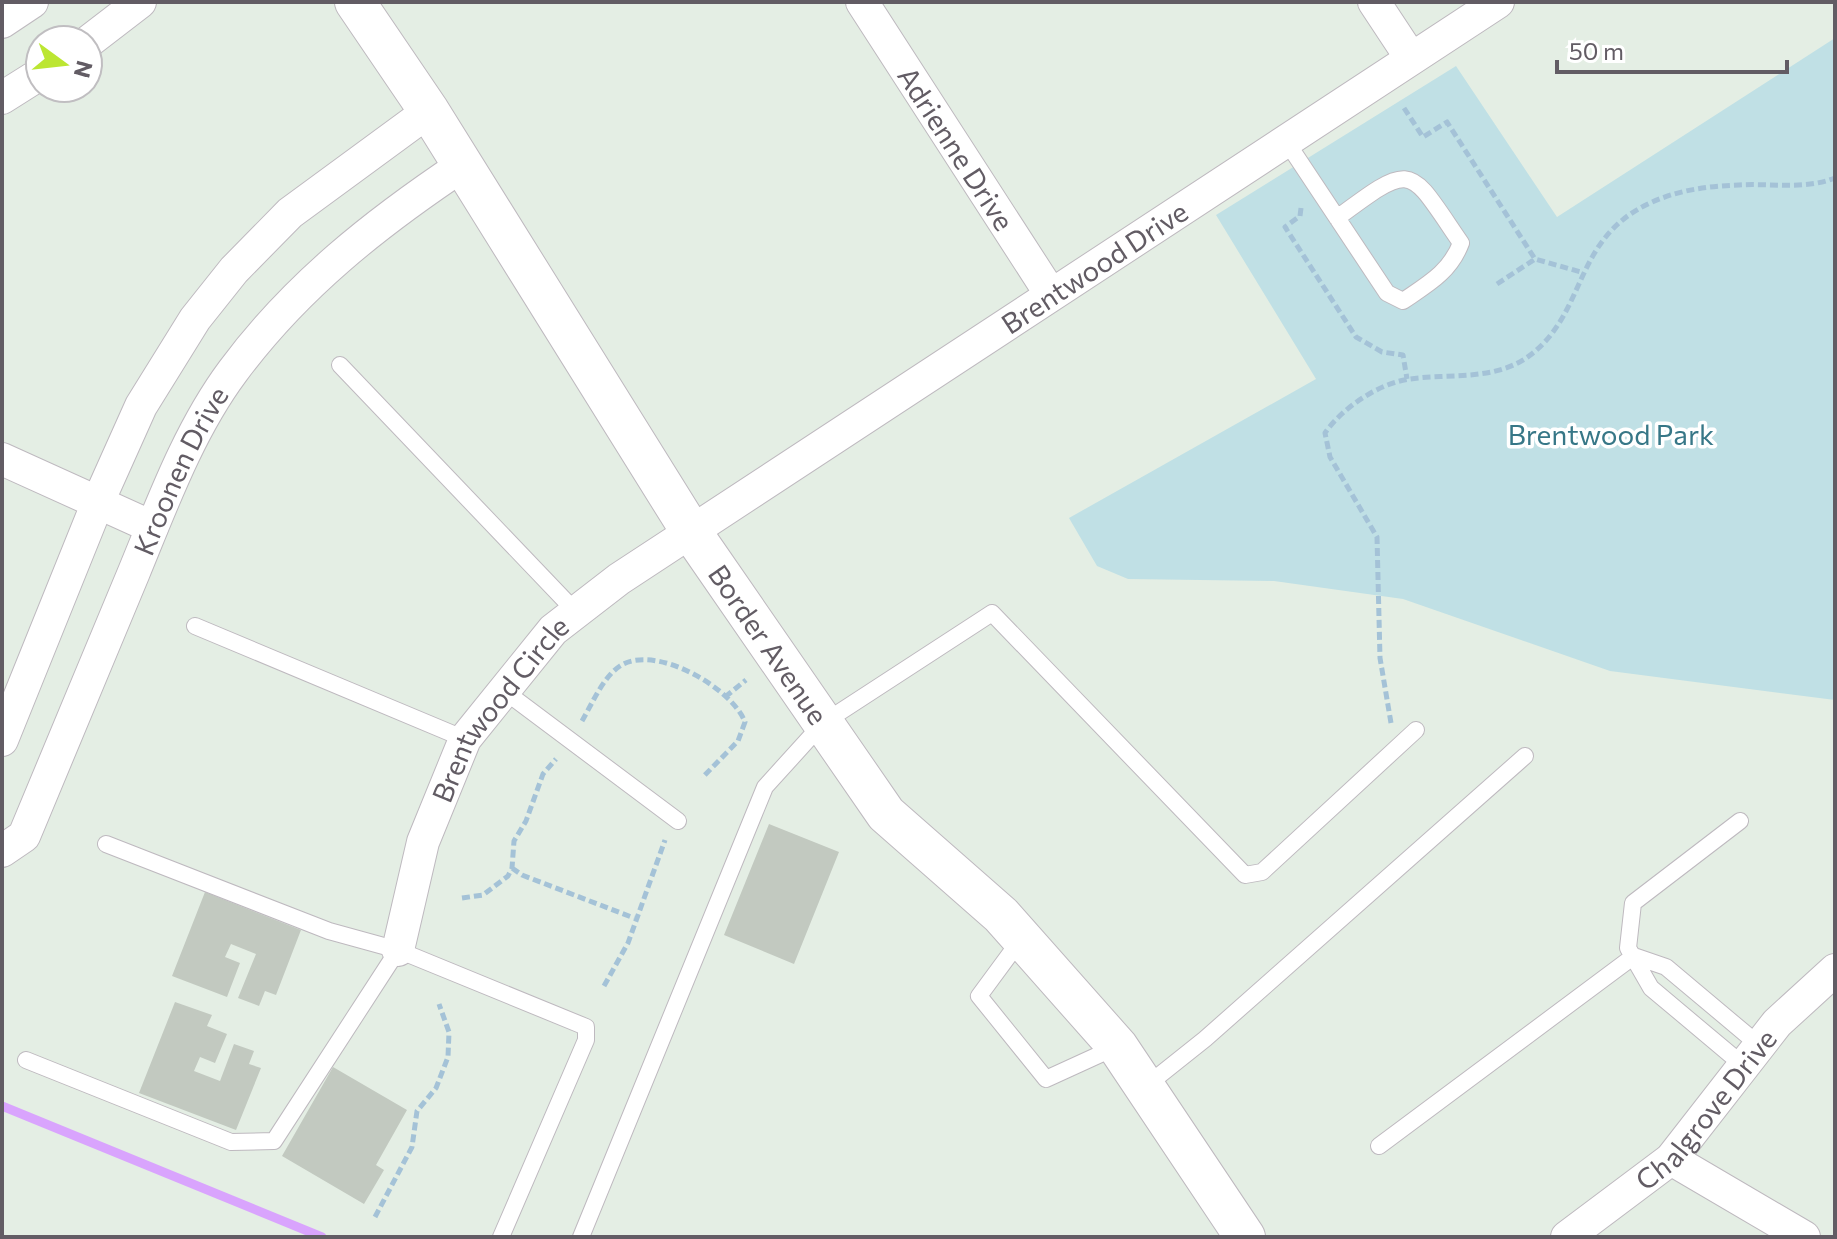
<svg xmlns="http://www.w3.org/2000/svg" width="1837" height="1239" viewBox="0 0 1837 1239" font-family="Commissioner,sans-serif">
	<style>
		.green { fill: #c0e0e5 }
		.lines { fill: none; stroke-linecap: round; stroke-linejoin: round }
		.stream { stroke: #d9a4fd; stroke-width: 9 }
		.building { fill: #c2c9c0 }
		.service-casing { stroke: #beb9bf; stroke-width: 18 }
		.minor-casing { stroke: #beb9bf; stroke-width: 34 }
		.tertiary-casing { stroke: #beb9bf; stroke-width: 42 }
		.path { stroke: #a4c2d7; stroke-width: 5; stroke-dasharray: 8 4; stroke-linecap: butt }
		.service { stroke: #fff; stroke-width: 16 }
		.minor { stroke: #fff; stroke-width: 32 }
		.tertiary { stroke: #fff; stroke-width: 40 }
		.labels { text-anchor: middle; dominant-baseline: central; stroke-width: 7; stroke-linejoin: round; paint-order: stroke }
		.street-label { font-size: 28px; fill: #625c64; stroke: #fff }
		.park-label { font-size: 28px; fill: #377787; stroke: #fff }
	</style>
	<rect width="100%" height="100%" fill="#e4eee4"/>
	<path class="green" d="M1835 38V700L1610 671 1403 599 1274 581 1128 579 1097 566 1069 518 1316 379 1216 215 1456 66 1557 217Z"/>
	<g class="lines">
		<path class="stream" d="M2 1106 322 1237"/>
	</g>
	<path class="building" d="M769 824 839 852 794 964 724 935Z
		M205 892 301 930 276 995 265 991 259 1006 238 998 256 954 231 944 225 957 240 963 227 997 172 976Z
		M175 1002 212 1015 207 1026 227 1034 215 1063 200 1057 194 1071 220 1081 234 1044 254 1051 249 1064 261 1068 236 1130 139 1093Z
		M333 1067 407 1110 376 1165 384 1170 364 1204 282 1156Z"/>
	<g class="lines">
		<g class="service-casing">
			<path id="service" d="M1286 141 1387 293 1403 301C1428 284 1450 272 1461 243 1408 166 1415 160 1337 218
				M340 365 576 612
				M195 626 465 739
				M503 690 678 821
				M1740 821 1633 903 1628 948 1651 988 1744 1066
				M106 844 329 931 398 950 586 1027V1040L501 1237
				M1021 939 979 996 1046 1079 1116 1047
				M1634 956 1666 967 1759 1045
				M26 1060 231 1142 274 1141 398 950
				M1146 1086 1205 1039 1525 756
				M1379 1146 1634 956
				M581 1237 765 787 823 723 992 613 1245 875 1262 872 1416 730"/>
		</g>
		<g class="minor-casing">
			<g id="minor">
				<path id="s1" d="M862 2 1050 293"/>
				<path d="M1374 2 1411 58"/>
				<path d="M2 22 32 2"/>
				<path d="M88 42 140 2"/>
				<path d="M2 98 40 74"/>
				<path d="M2 459 152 527"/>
				<path d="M2 740 98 502 141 406 195 319 234 270 290 213 429 111"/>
				<path id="s2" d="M2 851 24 836C60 748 97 660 134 572 162 504 189 430 233 371 296 286 376 223 463 165"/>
				<path id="s3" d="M398 950 423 842 465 739 553 630 619 579 1498 2"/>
				<path d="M1671 1159 1804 1237"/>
				<path id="s4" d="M1567 1237 1671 1159 1777 1023 1835 970"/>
			</g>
		</g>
		<g class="tertiary-casing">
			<g id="tertiary">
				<path id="s5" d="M355 2 429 111 692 533 886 814 1001 915 1118 1047 1245 1237"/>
			</g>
		</g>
		<path class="path" d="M1404 108 1423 137 1447 122 1535 259 1581 272
			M1301 208 1300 216 1285 227 1356 337 1382 352 1403 355 1407 379
			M1497 284 1535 259
			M725 697 746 680
			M582 721C592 704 603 677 620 666 655 643 732 688 745 722L738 741 702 778
			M1391 723 1380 658 1377 537 1330 457 1325 433C1342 408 1379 383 1410 379 1452 373 1497 382 1533 353 1587 309 1574 238 1650 203 1678 190 1708 186 1739 185 1770 183 1805 190 1835 178
			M512 868 522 875 634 918
			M462 898 483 895 508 876 512 868 514 841 526 821 543 774 556 759
			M604 986 628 943 665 840
			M375 1217 412 1147 417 1111 436 1088 448 1057 449 1032 439 1004"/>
		<use href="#service" class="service"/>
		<use href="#minor" class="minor"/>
		<use href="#tertiary" class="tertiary"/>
	</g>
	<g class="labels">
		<g class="street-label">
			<text stroke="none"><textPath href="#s1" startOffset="174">Adrienne Drive</textPath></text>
			<text stroke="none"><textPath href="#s3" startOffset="1014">Brentwood Drive</textPath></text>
			<text stroke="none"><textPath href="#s2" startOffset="424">Kroonen Drive</textPath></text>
			<text stroke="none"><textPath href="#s5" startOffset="764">Border Avenue</textPath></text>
			<text stroke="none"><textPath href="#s3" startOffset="266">Brentwood Circle</textPath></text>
			<text stroke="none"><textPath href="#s4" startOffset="190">Chalgrove Drive</textPath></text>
		</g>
		<g class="park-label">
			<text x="1611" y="434">Brentwood Park</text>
		</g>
	</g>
	<rect width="1837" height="1239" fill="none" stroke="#625c64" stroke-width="8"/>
	<g transform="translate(64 64) rotate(105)"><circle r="38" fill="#ffffff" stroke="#c0bec1" stroke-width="2"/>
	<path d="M0-6L14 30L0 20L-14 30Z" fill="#bce632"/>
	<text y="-12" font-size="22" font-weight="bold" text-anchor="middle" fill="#625c64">N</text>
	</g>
	<path d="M1557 60v12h230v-12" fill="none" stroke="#625c64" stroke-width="4"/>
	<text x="1569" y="60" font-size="24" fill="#625c64" stroke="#ffffff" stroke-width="6" paint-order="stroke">50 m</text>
</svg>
